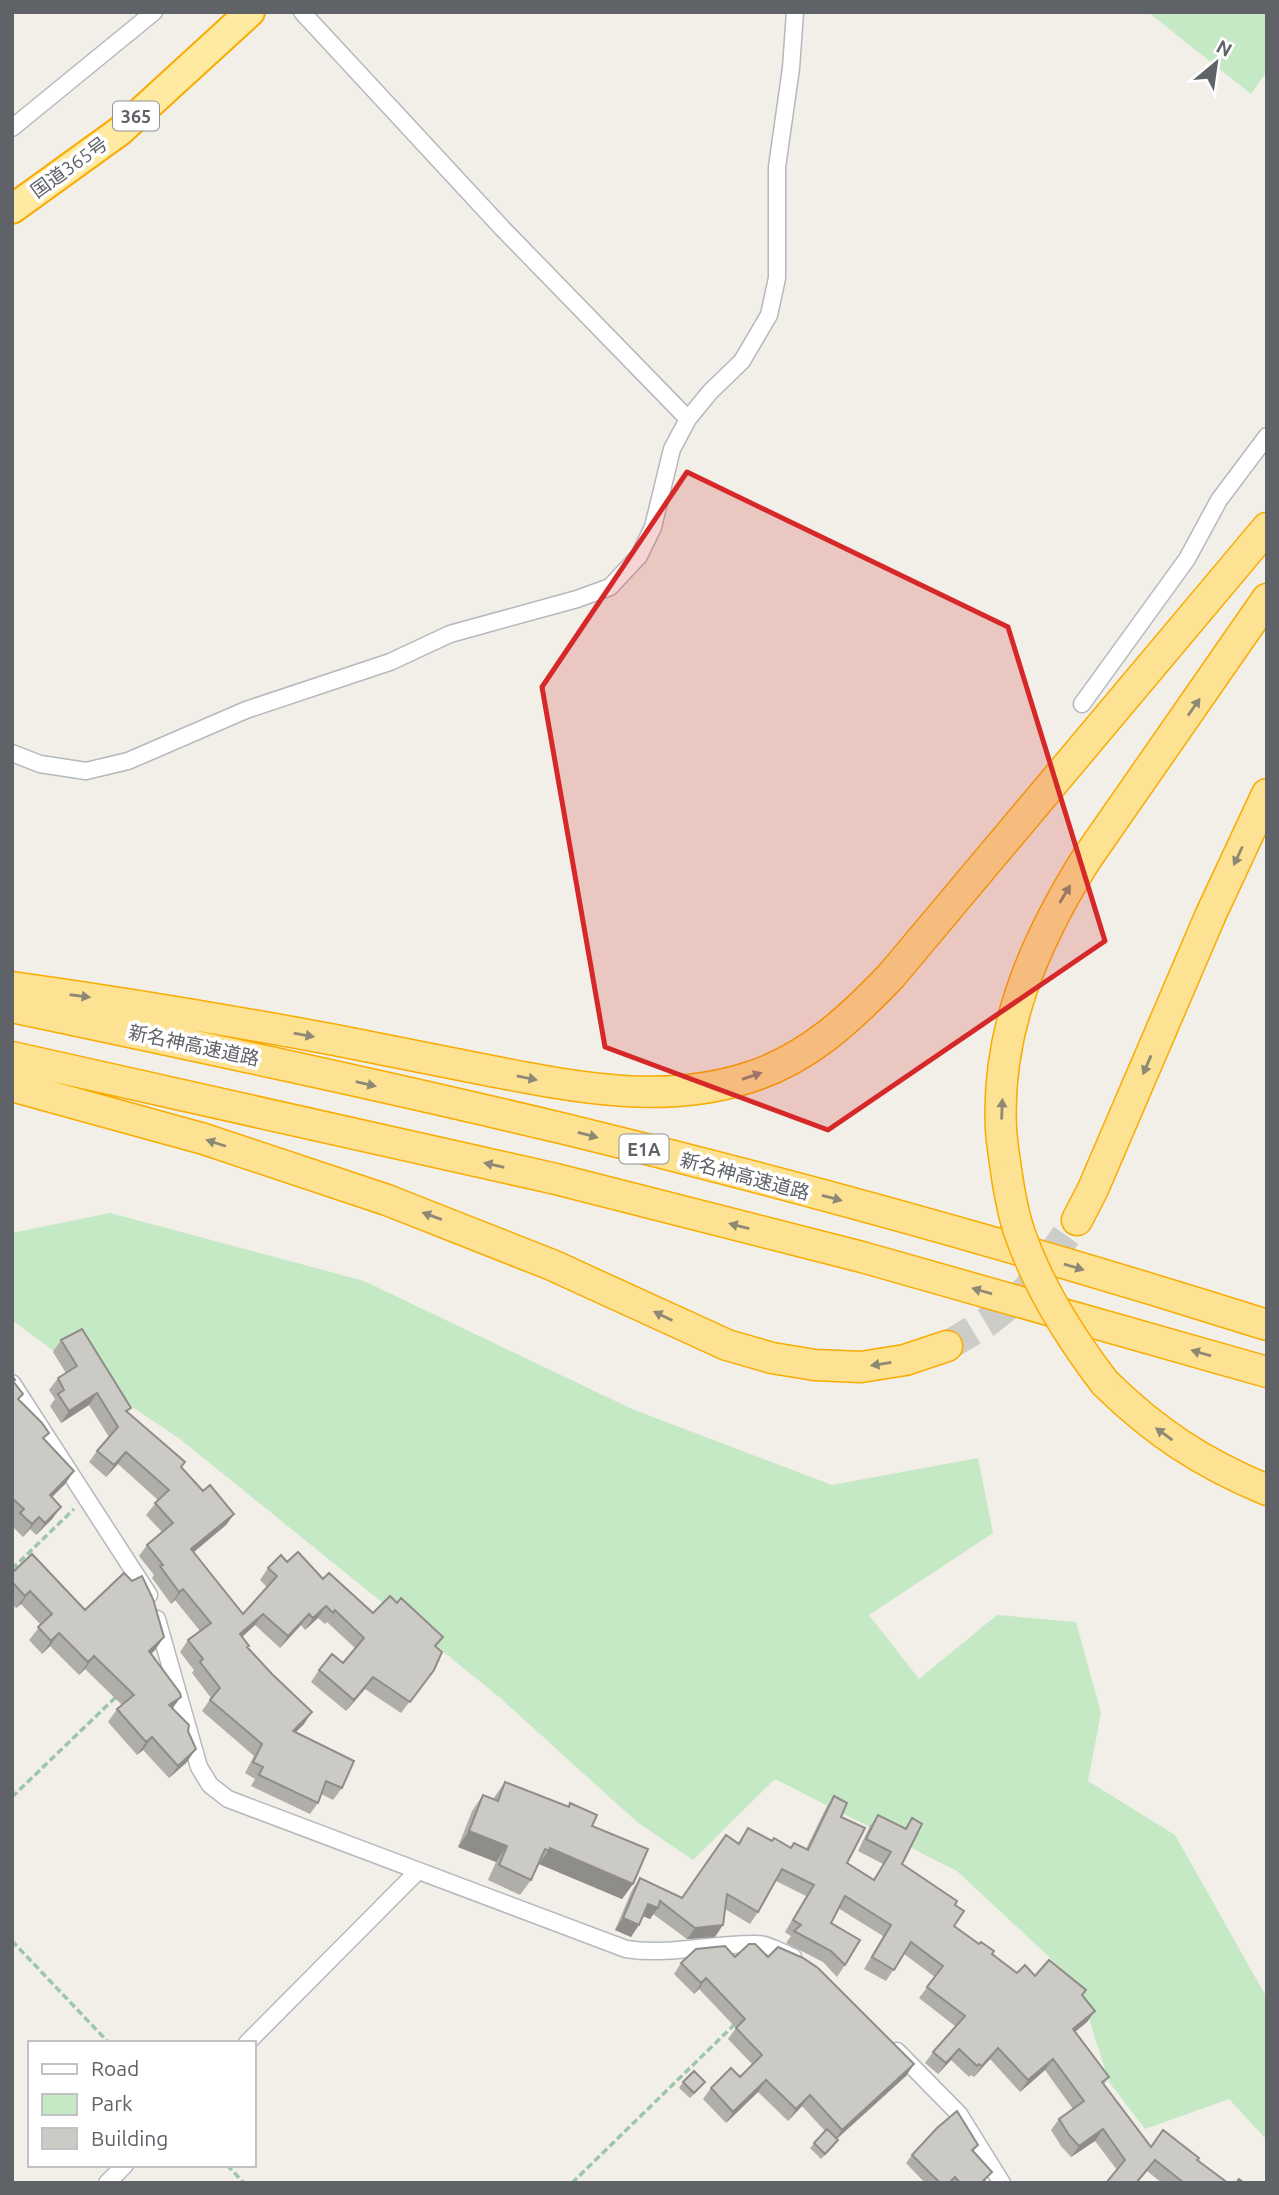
<svg xmlns="http://www.w3.org/2000/svg" width="1279" height="2195" viewBox="0 0 1279 2195" font-family="Ubuntu,'Noto Sans JP',sans-serif">
	<style>
		.green { fill: #c5e8c5 }
		.lines { fill: none; stroke-linecap: round; stroke-linejoin: round }
		.motorway-tunnel { stroke: #ccccc8; stroke-width: 30; stroke-dasharray: 30 15; stroke-linecap: butt }
		.minor-casing { stroke: #b5b8bc; stroke-width: 19 }
		.trunk-casing { stroke: #f9ab00; stroke-width: 32 }
		.motorway-casing { stroke: #f9ab00; stroke-width: 33 }
		.path { stroke: #9cc7a9; stroke-width: 3.5; stroke-dasharray: 7 3.5; stroke-linecap: butt }
		.minor { stroke: #fff; stroke-width: 16 }
		.trunk { stroke: #feeaa1; stroke-width: 28 }
		.motorway { stroke: #fde293; stroke-width: 30 }
		.motorway-bridge-casing { stroke: #f9ab00; stroke-width: 33; stroke-linecap: butt }
		.motorway-bridge { stroke: #fde293; stroke-width: 30 }
		.wall { fill: #afaea9 }
		.shaded-wall { fill: #8f8d8a }
		.building { fill: #cccac5; stroke: #8f8d8a; stroke-width: 2 }
		.oneway { fill: #8e8975 }
		.marked { fill: #d62828; fill-opacity: 0.2; stroke: #d62828; stroke-width: 5; stroke-linejoin: round }
		.labels { text-anchor: middle; dominant-baseline: central; stroke-width: 7; stroke-linejoin: round; paint-order: stroke }
		.shield { fill: #fff; stroke: #8f9295; stroke-width: 2 }
		.shield-label { font-size: 18px; font-weight: bold; fill: #5f6368 }
		.street-label { font-size: 19px; fill: #5f6368; stroke: #fff }
	</style>
	<rect width="100%" height="100%" fill="#f1efe8"/>
	<path class="green" d="M1148 12H1267V71L1251 94Z
		M110 1213 364 1281 632 1409 832 1485 978 1458 993 1533 869 1615 919 1679 997 1615 1076 1622 1101 1713 1088 1781 1175 1835 1267 1998V2140L1229 2099 1145 2129 1109 2082 1078 1984 957 1871 775 1779 693 1860 637 1822 498 1696 180 1439 98 1384 12 1320V1233Z"/>
	<g class="lines">
		<path class="motorway-tunnel" d="M947 1346 987 1322 1027 1290 1077 1220"/>
		<g class="minor-casing">
			<path id="minor" d="M302 12 503 229 688 419
				M12 128 154 12
				M1082 704 1187 559 1219 500 1267 436
				M12 753 40 764 86 771 128 761 246 710 390 662 450 634 577 599 610 587 639 556 653 527 672 449 688 419 710 392 742 361 769 315 777 278V167L791 68 795 12
				M12 1383 149 1595
				M157 1619 199 1767 210 1785 228 1799 626 1949C670 1956 713 1943 757 1944 769 1944 782 1953 793 1957
				M247 2043 417 1872
				M897 2051 959 2114 1002 2183
				M107 2183 125 2165"/>
		</g>
		<g class="trunk-casing">
			<path id="trunk" d="M12 209 120 131 250 12"/>
		</g>
		<g class="motorway-casing">
			<path id="motorway" d="M12 987C120 1002 228 1020 335 1040 387 1050 439 1061 491 1071 575 1087 663 1105 747 1078 806 1060 849 1020 891 976L1267 528
				M12 1007C197 1046 381 1085 565 1129 801 1186 1036 1252 1267 1325
				M12 1057 556 1179 862 1257 1267 1372
				M12 1086 204 1139 387 1200 552 1265 727 1345 772 1358 815 1365 861 1367 905 1360 947 1346
				M1007 1177C1005 1161 1002 1145 1001 1129 996 1031 1034 943 1085 861L1267 599
				M1077 1220 1093 1189 1211 914 1267 794
				M1105 1383C1155 1432 1202 1463 1267 1490"/>
		</g>
		<path class="path" d="M12 1569 74 1509
			M12 1797 118 1695
			M12 1941 109 2043
			M227 2165 244 2183
			M572 2183 736 2023"/>
		<use href="#minor" class="minor"/>
		<use href="#trunk" class="trunk"/>
		<use href="#motorway" class="motorway"/>
		<g class="motorway-bridge-casing">
			<path id="motorway-bridge" d="M1007 1177C1010 1195 1013 1214 1019 1231 1038 1287 1069 1336 1105 1383"/>
		</g>
		<use href="#motorway-bridge" class="motorway-bridge"/>
	</g>
	<path class="wall" d="M61 1340 128 1412 185 1462 181 1467 203 1491 234 1514 226 1525 194 1552 243 1614 267 1587 260 1580 268 1568 287 1562 323 1579 373 1613 436 1647 434 1670 401 1713 365 1689 346 1711 311 1682 319 1670 343 1663 355 1648 327 1622 325 1624 318 1618 305 1630 301 1625 280 1648 255 1625 242 1637 248 1648 304 1724 295 1732 342 1788 333 1800 321 1794 318 1803 310 1814 251 1786 255 1779 245 1773 254 1756 202 1711 211 1698 192 1673 194 1670 180 1652 188 1640 200 1631 175 1600 171 1604 152 1578 154 1575 139 1556 147 1545 162 1532 146 1515 158 1500 118 1464 106 1477 89 1462 97 1451 109 1437 89 1405 61 1423 50 1406 55 1399 49 1390 58 1378 66 1373 53 1352Z
		M12 1375 19 1400 44 1440 74 1471 65 1484 52 1497 61 1507 52 1519 36 1535 30 1529 23 1537 12 1526 14 1521 12 1519Z
		M12 1573 85 1610 164 1637 155 1650 151 1654 172 1708 187 1762 169 1778 143 1750 137 1755 108 1722 117 1709 122 1705 85 1669 79 1675 50 1646 42 1654 29 1640 41 1625 21 1604 16 1608 12 1604Z
		M505 1782 568 1807 570 1803 592 1826 633 1884 622 1899 539 1864 537 1866 531 1880 520 1895 488 1880 496 1862 458 1847 472 1811 483 1795 493 1799Z
		M834 1796 841 1817 847 1863 874 1880 883 1864 858 1851 870 1826 878 1815 905 1828 912 1818 902 1864 955 1905 954 1926 1017 1973 1035 1976 1082 1995 1095 2011 1087 2022 1075 2032 1109 2077 1104 2084 1151 2147 1197 2160 1228 2183H1162L1147 2171 1137 2183H1106L1117 2170 1095 2141 1071 2157 1061 2146 1051 2130 1059 2119 1073 2109 1045 2070 1020 2092 990 2059 974 2077 971 2075 969 2077 951 2060 938 2074 925 2063 933 2052 955 2026 919 1998 935 1977 904 1954 886 1981 864 1969 883 1936 838 1908 831 1923 845 1965 837 1977 823 1962 786 1943 791 1936 785 1932 806 1896 776 1881 758 1912 750 1924 725 1909 715 1937 687 1939 653 1914 650 1919 643 1916 631 1937 615 1930 632 1890 640 1878 682 1898 738 1843 748 1828 772 1841 790 1848 794 1843 806 1849 826 1808Z
		M735 1957H768L914 2064 906 2076 837 2139 838 2140 834 2146 821 2159 810 2148 825 2131 802 2106 788 2121 758 2092 726 2123 703 2099 711 2088 740 2077 753 2065 728 2039 736 2028 699 1989 694 1994 674 1974 681 1963Z
		M683 2082 701 2087 690 2098 679 2088Z
		M978 2145 973 2152 986 2181 984 2183H925L906 2163 912 2155Z"/>
	<path class="shaded-wall" d="M97 1393 89 1405 61 1423 69 1411Z
		M126 1452 118 1464 106 1477 114 1465Z
		M74 1471 65 1484 41 1508 50 1495Z
		M61 1507 52 1519 36 1535 45 1523Z
		M234 1514 226 1525 183 1561 191 1549Z
		M39 1517 30 1529 23 1537 32 1524Z
		M183 1589 175 1600 171 1604 179 1592Z
		M30 1591 21 1604 16 1608 25 1596Z
		M326 1606 318 1618 305 1630 313 1618Z
		M263 1614 255 1625 232 1646 240 1634Z
		M309 1614 301 1625 280 1648 288 1636Z
		M59 1633 50 1646 42 1654 51 1641Z
		M164 1637 155 1650 140 1664 149 1651Z
		M94 1656 85 1669 79 1675 88 1662Z
		M373 1677 365 1689 346 1711 354 1700Z
		M181 1697 172 1709 169 1705Z
		M312 1712 304 1724 285 1743 293 1731Z
		M152 1737 143 1750 137 1755 146 1742Z
		M196 1749 187 1762 169 1778 178 1766Z
		M469 1831 507 1846 496 1862 458 1847Z
		M550 1848 633 1884 622 1899 539 1864Z
		M648 1904 658 1908 650 1919 640 1915Z
		M623 1918 639 1925 631 1937 615 1930Z
		M723 1925 715 1937 687 1939 695 1928Z
		M706 1978 699 1989 694 1994 701 1983Z
		M1095 2011 1087 2022 1065 2040 1073 2029Z
		M998 2048 990 2059 974 2077 982 2066Z
		M959 2049 951 2060 938 2074 946 2063Z
		M1053 2059 1045 2070 1020 2092 1028 2080Z
		M914 2064 906 2076 834 2141 842 2130Z
		M766 2080 758 2092 726 2123 733 2112Z
		M810 2095 802 2106 788 2121 796 2109Z
		M1103 2129 1095 2141 1071 2157 1079 2146Z"/>
	<path class="building" d="M82 1329 131 1408 126 1411 185 1462 181 1467 203 1491 210 1485 234 1514 191 1549 243 1614 277 1576 268 1568 281 1555 287 1562 298 1552 323 1579 329 1573 373 1613 390 1596 397 1603 401 1598 443 1637 435 1646 442 1652 434 1670 410 1702 373 1677 354 1700 319 1670 332 1654 343 1663 364 1638 335 1610 333 1613 326 1606 313 1618 309 1614 288 1636 263 1614 240 1634 249 1646 247 1647 272 1674 312 1712 293 1731 354 1761 342 1788 326 1781 318 1803 259 1775 263 1767 253 1762 262 1744 210 1700 220 1688 200 1662 203 1659 188 1640 211 1623 183 1589 179 1592 160 1566 163 1565 147 1545 173 1523 155 1503 169 1490 126 1452 114 1465 97 1451 118 1427 97 1393 69 1411 58 1394 64 1390 58 1378 77 1366 61 1340Z
		M12 1375 15 1380 13 1381 23 1394 18 1399 42 1423 49 1433 43 1438 74 1471 50 1495 61 1507 45 1523 39 1517 32 1524 20 1513 24 1509 12 1498Z
		M32 1554 85 1610 124 1573 132 1581 142 1576 153 1599 164 1637 149 1651 180 1693 181 1697 169 1705 189 1725 188 1731 196 1749 178 1766 152 1737 146 1742 117 1709 134 1695 94 1656 88 1662 59 1633 51 1641 38 1627 52 1614 30 1591 25 1596 12 1582V1573Z
		M505 1782 569 1807 570 1803 597 1815 592 1826 648 1849 633 1884 550 1848 549 1851 545 1849 531 1880 499 1865 507 1846 469 1831 483 1795 498 1801Z
		M834 1796 847 1803 841 1817 865 1828 847 1863 874 1880 891 1852 866 1839 878 1815 906 1829 912 1818 922 1824 902 1864 957 1901 955 1905 964 1911 954 1926 979 1944 981 1942 994 1951 992 1954 1017 1973 1025 1965 1035 1976 1049 1960 1086 1990 1082 1995 1095 2011 1073 2029 1109 2077 1102 2082 1151 2147 1163 2130 1199 2158 1197 2160 1228 2183H1184L1155 2160 1136 2183H1106L1125 2160 1103 2129 1079 2146 1069 2135 1059 2119 1084 2101 1053 2059 1028 2080 998 2048 982 2066 979 2064 977 2066 959 2049 946 2063 933 2052 965 2016 927 1987 943 1966 911 1942 894 1970 872 1957 891 1925 845 1896 831 1923 860 1940 845 1965 831 1951 794 1931 801 1925 793 1920 814 1885 782 1869 758 1912 727 1894 723 1925 695 1928 660 1901 658 1908 648 1904 639 1925 623 1918 640 1878 682 1898 726 1835 739 1844 748 1828 772 1841 774 1838 791 1848 794 1843 808 1850Z
		M749 1944H755L768 1957 778 1947 803 1958 818 1968 914 2064 842 2130 810 2095 796 2109 766 2080 733 2112 711 2088 731 2068 740 2077 762 2055 736 2028 745 2019 706 1978 701 1983 681 1963 696 1949 725 1946 735 1957Z
		M694 2071 705 2082 694 2093 683 2082Z
		M957 2111 978 2145 972 2150 992 2172 981 2183H960L955 2177 949 2183H940L912 2155 937 2128Z
		M827 2129 838 2140 825 2154 814 2143Z
		M1239 2179 1244 2183H1236Z"/>
	<defs><path id="oneway-solid" d="M-6-.8H1V-3.2L6.5 0L1 3.2V.8H-6Z" transform="scale(1.75)"/></defs>
	<g class="oneway">
		<use href="#oneway-solid" transform="translate(1194 707) rotate(-55)"/>
		<use href="#oneway-solid" transform="translate(1238 856) rotate(115)"/>
		<use href="#oneway-solid" transform="translate(1065 894) rotate(-59)"/>
		<use href="#oneway-solid" transform="translate(80 996) rotate(8)"/>
		<use href="#oneway-solid" transform="translate(304 1035) rotate(10)"/>
		<use href="#oneway-solid" transform="translate(1147 1065) rotate(113)"/>
		<use href="#oneway-solid" transform="translate(752 1076) rotate(-19)"/>
		<use href="#oneway-solid" transform="translate(527 1078) rotate(11)"/>
		<use href="#oneway-solid" transform="translate(366 1084) rotate(13)"/>
		<use href="#oneway-solid" transform="translate(1002 1109) rotate(-88)"/>
		<use href="#oneway-solid" transform="translate(588 1135) rotate(15)"/>
		<use href="#oneway-solid" transform="translate(216 1143) rotate(-162)"/>
		<use href="#oneway-solid" transform="translate(494 1165) rotate(-167)"/>
		<use href="#oneway-solid" transform="translate(832 1198) rotate(15)"/>
		<use href="#oneway-solid" transform="translate(432 1216) rotate(-160)"/>
		<use href="#oneway-solid" transform="translate(739 1226) rotate(-166)"/>
		<use href="#oneway-solid" transform="translate(1074 1267) rotate(16)"/>
		<use href="#oneway-solid" transform="translate(982 1291) rotate(-164)"/>
		<use href="#oneway-solid" transform="translate(663 1316) rotate(-154)"/>
		<use href="#oneway-solid" transform="translate(1201 1353) rotate(-164)"/>
		<use href="#oneway-solid" transform="translate(881 1364) rotate(171)"/>
		<use href="#oneway-solid" transform="translate(1164 1434) rotate(-144)"/>
	</g>
	<path class="marked" d="M687 472 1008 627 1105 941 828 1130 605 1047 542 687Z"/>
	<g class="labels">
		<g class="shield">
			<rect x="113" y="101.5" width="46" height="29" rx="5"/>
			<rect x="619.5" y="1134.5" width="49" height="29" rx="5"/>
		</g>
		<g class="shield-label">
			<text x="136" y="116">365</text>
			<text x="644" y="1149">E1A</text>
		</g>
		<g class="street-label">
			<text transform="translate(69 167) rotate(-36)">国道365号</text>
			<text transform="translate(194 1045) rotate(12)">新名神高速道路</text>
			<text transform="translate(745 1176) rotate(15)">新名神高速道路</text>
		</g>
	</g>
	<rect width="1279" height="2195" fill="none" stroke="#5f6368" stroke-width="28"/>
	<rect x="28" y="2041" width="228" height="126" fill="#ffffff" stroke="#bfc1c3" stroke-width="2"/>
	<rect x="42" y="2064" width="35" height="10" fill="#ffffff" stroke="#bfc1c3" stroke-width="2"/>
	<text x="91" y="2076" font-size="21" fill="#5f6368">Road</text>
	<rect x="42" y="2094" width="35" height="21" fill="#c5e8c5" stroke="#bfc1c3" stroke-width="2"/>
	<text x="91" y="2111" font-size="21" fill="#5f6368">Park</text>
	<rect x="42" y="2128" width="35" height="21" fill="#cccac5" stroke="#bfc1c3" stroke-width="2"/>
	<text x="91" y="2146" font-size="21" fill="#5f6368">Building</text>
	<g transform="translate(1216 63) rotate(29)" stroke="#ffffff" stroke-width="5" paint-order="stroke">
	<path d="M0-5L12 26L0 18L-12 26Z" fill="#5f6368"/>
	<text y="-10" font-size="19" font-weight="bold" text-anchor="middle" fill="#5f6368">N</text>
	</g>
</svg>
